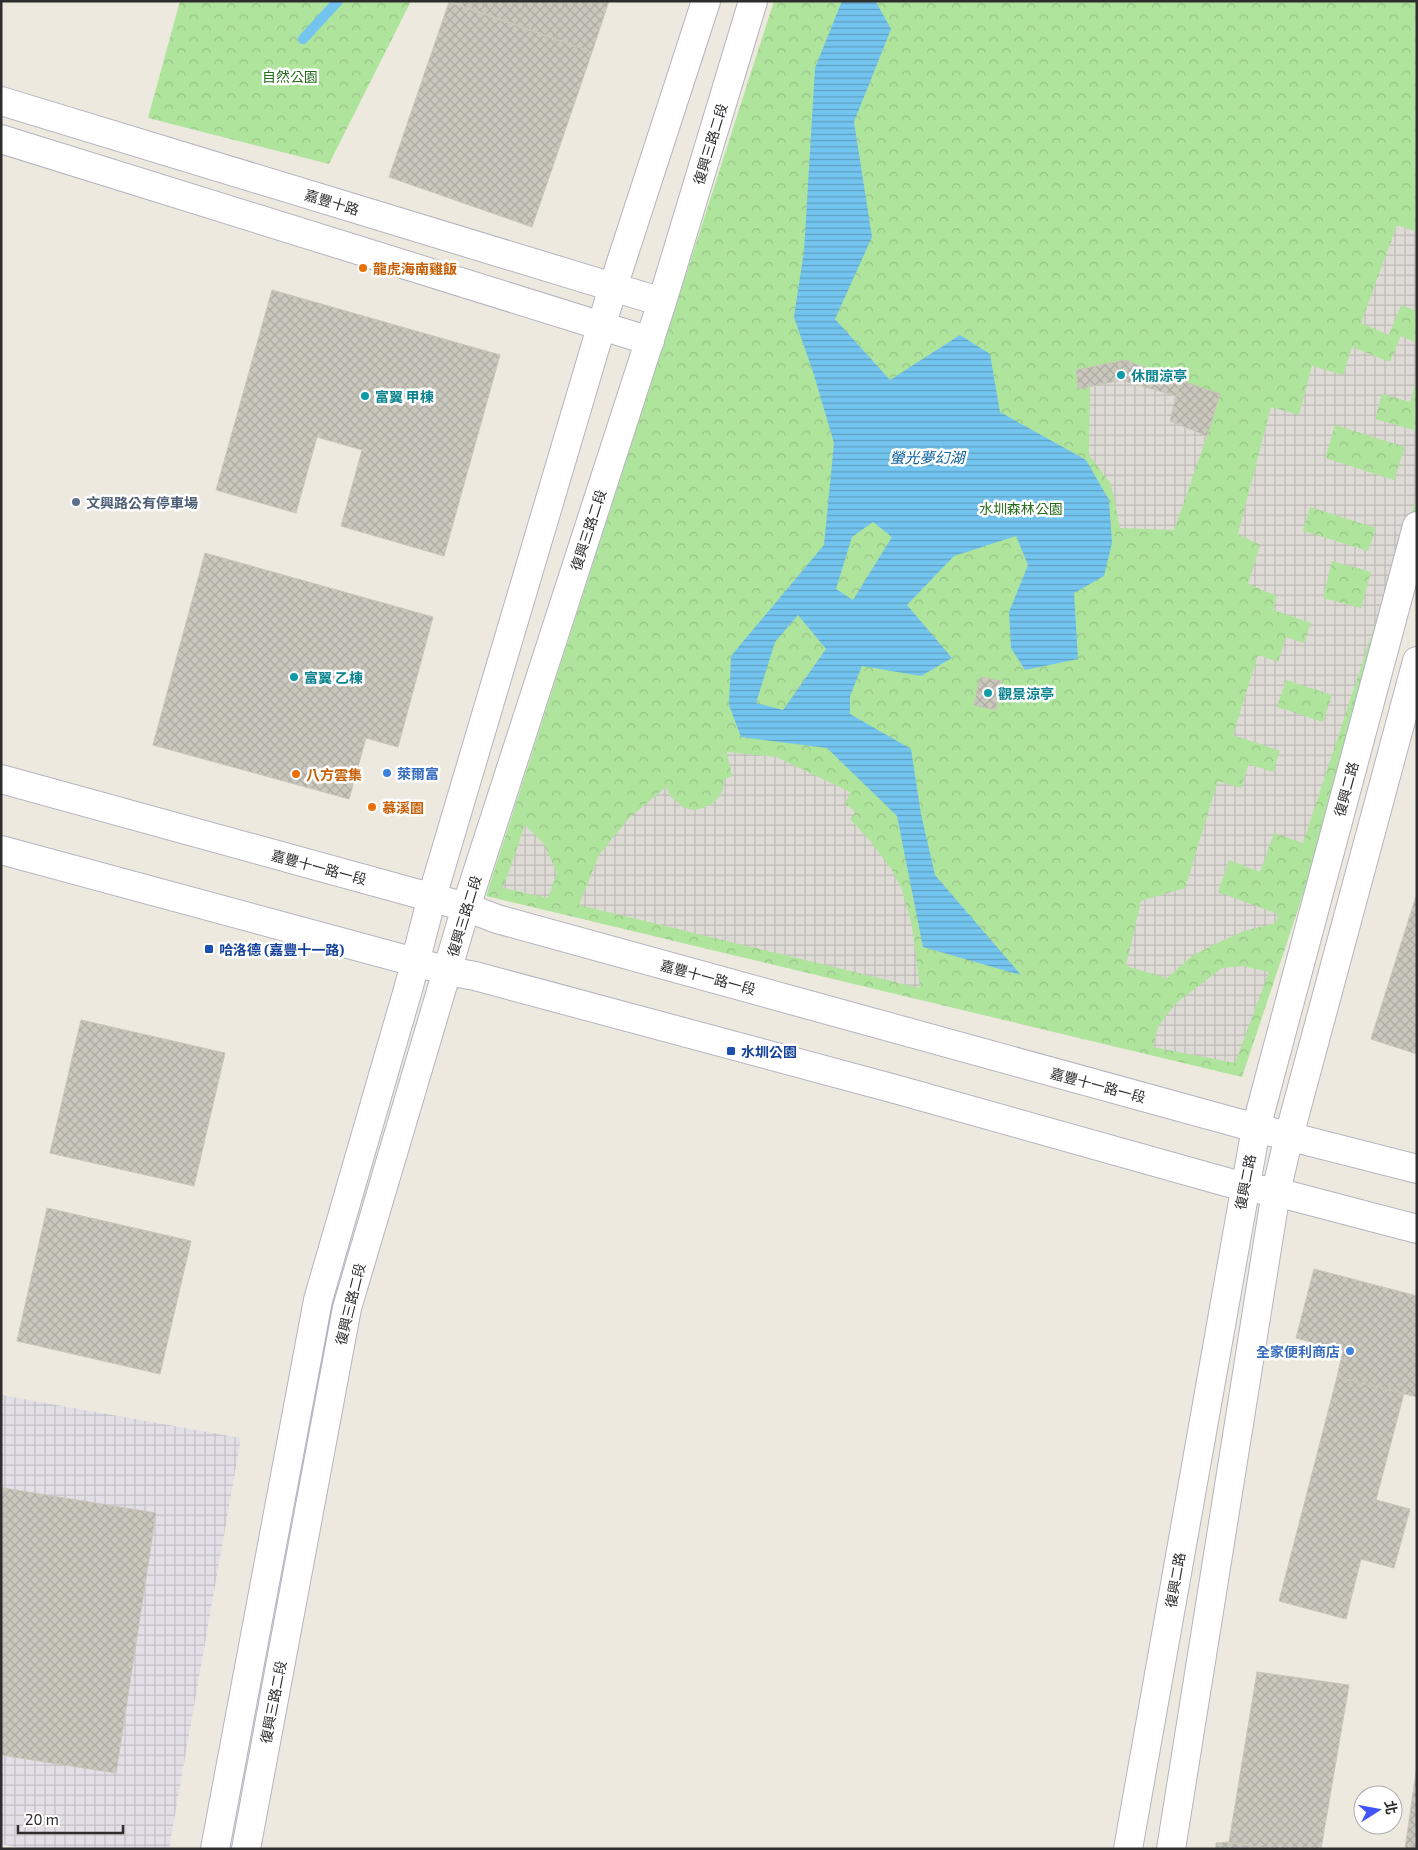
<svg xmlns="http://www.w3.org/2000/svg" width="1418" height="1850" viewBox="0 0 1418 1850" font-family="'Exo 2','Noto Sans TC',sans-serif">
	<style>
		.industrial { fill: url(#industrial-grid) }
		.forest { fill: url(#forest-crowns) }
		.plaza { fill: url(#plaza-grid); fill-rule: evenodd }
		.water { fill: url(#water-rules); fill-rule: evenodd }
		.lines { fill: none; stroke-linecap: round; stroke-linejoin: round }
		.stream { stroke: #73c4ef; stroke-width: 10 }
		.building { fill: url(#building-cross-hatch); stroke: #cac5b8 }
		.minor-casing { stroke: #b3b4c0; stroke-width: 30 }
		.minor { stroke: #fff; stroke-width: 28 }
		.food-dot { fill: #e8710a; stroke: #fff; stroke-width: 2 }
		.culture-dot { fill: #0f9aa8; stroke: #fff; stroke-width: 2 }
		.service-dot { fill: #5c6f8a; stroke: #fff; stroke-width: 2 }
		.shop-dot { fill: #3f7fe0; stroke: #fff; stroke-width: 2 }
		.transit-dot { fill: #1a4fb4; stroke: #fff; stroke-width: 2 }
		.labels { text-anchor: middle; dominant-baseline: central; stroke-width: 5; stroke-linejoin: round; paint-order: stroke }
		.park-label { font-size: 14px; fill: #256b1b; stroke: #fff }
		.street-label { font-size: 14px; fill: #2d2d2d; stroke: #fff }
		.food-label { font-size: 14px; font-weight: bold; fill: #c56008; stroke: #fff; text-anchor: start }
		.culture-label { font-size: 14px; font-weight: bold; fill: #0d838f; stroke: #fff; text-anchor: start }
		.service-label { font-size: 14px; font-weight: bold; fill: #4e5e75; stroke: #fff; text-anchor: start }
		.shop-label { font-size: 14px; font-weight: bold; fill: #366cbe; stroke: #fff; text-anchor: start }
		.transit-label { font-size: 14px; font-weight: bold; fill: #164399; stroke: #fff; text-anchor: start }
		.water-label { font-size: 15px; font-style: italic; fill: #0e629f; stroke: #fff }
	</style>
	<defs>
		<pattern id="industrial-grid" width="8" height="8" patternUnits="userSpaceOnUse" patternTransform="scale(1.25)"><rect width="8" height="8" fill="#e2dfe7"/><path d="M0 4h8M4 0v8" fill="none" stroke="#c2c0c6"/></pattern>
		<pattern id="forest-crowns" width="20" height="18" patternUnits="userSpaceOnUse" patternTransform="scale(1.25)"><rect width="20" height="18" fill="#afe49c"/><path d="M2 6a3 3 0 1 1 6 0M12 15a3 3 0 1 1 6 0" fill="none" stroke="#97c487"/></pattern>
		<pattern id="plaza-grid" width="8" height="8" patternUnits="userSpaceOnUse" patternTransform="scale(1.25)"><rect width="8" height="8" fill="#dedbd6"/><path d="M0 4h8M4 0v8" fill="none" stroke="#bfbcb8"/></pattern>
		<pattern id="water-rules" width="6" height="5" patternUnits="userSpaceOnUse" patternTransform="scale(1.25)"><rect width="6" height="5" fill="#73c4ef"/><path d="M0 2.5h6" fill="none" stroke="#5fa0c2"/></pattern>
		<pattern id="building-cross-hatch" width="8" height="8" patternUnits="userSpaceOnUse" patternTransform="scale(1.25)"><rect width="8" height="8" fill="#cac7bd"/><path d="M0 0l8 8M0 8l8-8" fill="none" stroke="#aeaba3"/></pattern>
	</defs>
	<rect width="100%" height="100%" fill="#eee9df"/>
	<path class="industrial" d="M1 1395 241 1438 169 1849H26L1 1844Z"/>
	<path class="forest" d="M180 1H411L329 164 148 118Z
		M774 1H1417V554L1242 1077 486 896Z"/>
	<path class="plaza" d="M1397 225 1417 232V311L1401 305 1389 335 1361 323Z
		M1401 336 1417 343V377L1410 402 1382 394 1375 419 1417 431V497L1303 843 1274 833 1260 872 1229 860 1218 892 1278 914 1276 923 1244 931 1213 945 1192 956 1167 978 1126 966 1141 901 1185 888 1218 781 1241 788 1249 764 1273 772 1280 751 1233 735 1258 655 1278 662 1286 637 1304 643 1311 623 1273 610 1277 596 1248 584 1260 545 1238 534 1271 407 1299 415 1312 366 1343 375 1352 347 1390 362ZM1335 425 1405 447 1394 480 1325 458ZM1310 507 1376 528 1368 551 1303 531ZM1332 561 1371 572 1361 608 1323 598ZM1286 680 1332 695 1323 722 1277 707Z
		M1121 380 1177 396 1171 421 1207 436 1174 530 1120 528 1111 484 1089 455 1090 387Z
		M727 752 776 757 850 792 845 804 856 812 850 819 872 843 893 872 902 890 912 926 920 988 579 905 599 855 628 819 666 787 670 796 684 808 694 810 703 808 712 804 719 797 723 789 724 779 732 776Z
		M525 825 544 844 557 873 548 898 503 888Z
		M1243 966 1269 972 1235 1063 1153 1047 1158 1027 1175 1004 1222 968Z"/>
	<path class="water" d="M842 1 876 2 891 29 854 122 872 237 835 319 890 380 960 335 990 354 1000 412 1086 460 1109 500 1112 543 1104 576 1074 593 1078 659 1025 670 1011 648 1009 612 1028 565 1016 536 954 556 907 605 952 658 921 676 862 666 850 696V714L911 749 921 814 935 875 1021 975 923 947 897 816 827 748 741 737 729 705 731 656 824 545 834 443 814 375 794 317 804 251 815 68ZM873 522 892 537 853 600 836 589 852 537ZM798 615 826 649 783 710 756 703 775 642Z"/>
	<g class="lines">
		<path class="stream" d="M303 39 338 1"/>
	</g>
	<path class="building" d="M449 1H609L592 52Z
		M449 2 592 52 532 227 389 177Z
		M272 290 500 355 444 556 341 526 362 450 317 437 296 513 216 490Z
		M1125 360 1180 380 1177 396 1121 380 1078 389 1076 370Z
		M1180 380 1220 394 1207 436 1170 421Z
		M205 553 433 617 398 747 366 738 349 799 153 745Z
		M980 677 1001 681 996 710 974 705Z
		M1417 893V1054L1371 1039Z
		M81 1020 225 1053 194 1186 50 1153Z
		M47 1208 191 1241 160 1374 17 1341Z
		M1314 1269 1417 1296V1397L1337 1377 1343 1351 1296 1338Z
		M1337 1377 1404 1393 1376 1500 1410 1509 1394 1568 1361 1559 1346 1619 1279 1601Z
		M3 1488 156 1513 116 1773 1 1755V1501Z
		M1257 1672 1349 1685 1321 1849H1270L1229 1842Z
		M1417 1765V1849H1405Z
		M1229 1842 1270 1849H1216V1843Z"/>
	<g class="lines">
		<g class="minor-casing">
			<path id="minor" d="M1 101 662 302
				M1 139 650 341
				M1 779 466 907 497 919 1256 1128 1417 1169
				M1 850 448 971 475 976 895 1089 1244 1187 1276 1192 1417 1229
				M215 1849 318 1300 409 986 432 897 613 287 706 1
				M246 1849 347 1308 466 907 662 302 753 1
				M1128 1849 1256 1128 1417 526
				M1171 1849 1276 1192 1289 1136 1417 661"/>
		</g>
		<use href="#minor" class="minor"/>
	</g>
	<g class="food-dot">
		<circle cx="363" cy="268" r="5"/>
		<circle cx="296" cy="774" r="5"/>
		<circle cx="372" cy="807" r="5"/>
	</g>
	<g class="culture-dot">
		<circle cx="1121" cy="375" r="5"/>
		<circle cx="365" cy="396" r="5"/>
		<circle cx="294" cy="677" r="5"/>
		<circle cx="988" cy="693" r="5"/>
	</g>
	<circle class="service-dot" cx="76" cy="502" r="5"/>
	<g class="shop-dot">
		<circle cx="387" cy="773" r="5"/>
		<circle cx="1350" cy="1351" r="5"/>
	</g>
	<g class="transit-dot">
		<rect x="204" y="944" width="10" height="10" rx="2.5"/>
		<rect x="726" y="1046" width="10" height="10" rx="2.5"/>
	</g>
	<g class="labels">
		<g class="park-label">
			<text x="290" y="76">自然公園</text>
			<text x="1021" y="508">水圳森林公園</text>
		</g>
		<g class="street-label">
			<text transform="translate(710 144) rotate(-73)">復興三路二段</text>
			<text transform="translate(332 202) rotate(17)">嘉豐十路</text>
			<text transform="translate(588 530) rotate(-72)">復興三路二段</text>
			<text transform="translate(1346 789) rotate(-75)">復興二路</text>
			<text transform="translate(319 867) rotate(15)">嘉豐十一路一段</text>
			<text transform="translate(464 916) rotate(-73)">復興三路二段</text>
			<text transform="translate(708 977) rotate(15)">嘉豐十一路一段</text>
			<text transform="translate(1098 1085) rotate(15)">嘉豐十一路一段</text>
			<text transform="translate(1245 1182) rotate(-79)">復興二路</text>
			<text transform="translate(350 1304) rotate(-76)">復興三路二段</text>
			<text transform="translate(1175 1580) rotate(-80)">復興二路</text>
			<text transform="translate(273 1702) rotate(-79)">復興三路二段</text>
		</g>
		<g class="food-label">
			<text x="373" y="268">龍虎海南雞飯</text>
			<text x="306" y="774">八方雲集</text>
			<text x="382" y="807">慕溪園</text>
		</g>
		<g class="culture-label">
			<text x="1131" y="375">休閒涼亭</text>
			<text x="375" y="396">富翼 甲棟</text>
			<text x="304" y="677">富翼 乙棟</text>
			<text x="998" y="693">觀景涼亭</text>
		</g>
		<g class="service-label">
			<text x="86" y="502">文興路公有停車場</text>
		</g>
		<g class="shop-label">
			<text x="397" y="773">萊爾富</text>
			<text x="1340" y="1351" text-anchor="end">全家便利商店</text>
		</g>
		<g class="transit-label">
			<text x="219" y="949">哈洛德 (嘉豐十一路)</text>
			<text x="741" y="1051">水圳公園</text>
		</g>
		<g class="water-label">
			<text x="927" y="457">螢光夢幻湖</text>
		</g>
	</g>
	<rect width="1418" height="1850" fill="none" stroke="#2d2d2d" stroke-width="5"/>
	<g transform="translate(1378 1810) rotate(79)"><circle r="24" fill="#ffffff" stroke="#ababab"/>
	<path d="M0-4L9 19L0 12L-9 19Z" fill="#4054fa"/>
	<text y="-8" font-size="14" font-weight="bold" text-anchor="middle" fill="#2d2d2d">北</text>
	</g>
	<path d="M18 1825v8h105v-8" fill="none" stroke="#2d2d2d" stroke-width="2.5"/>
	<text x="25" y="1825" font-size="15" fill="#2d2d2d" stroke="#ffffff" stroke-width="4" paint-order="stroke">20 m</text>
</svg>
